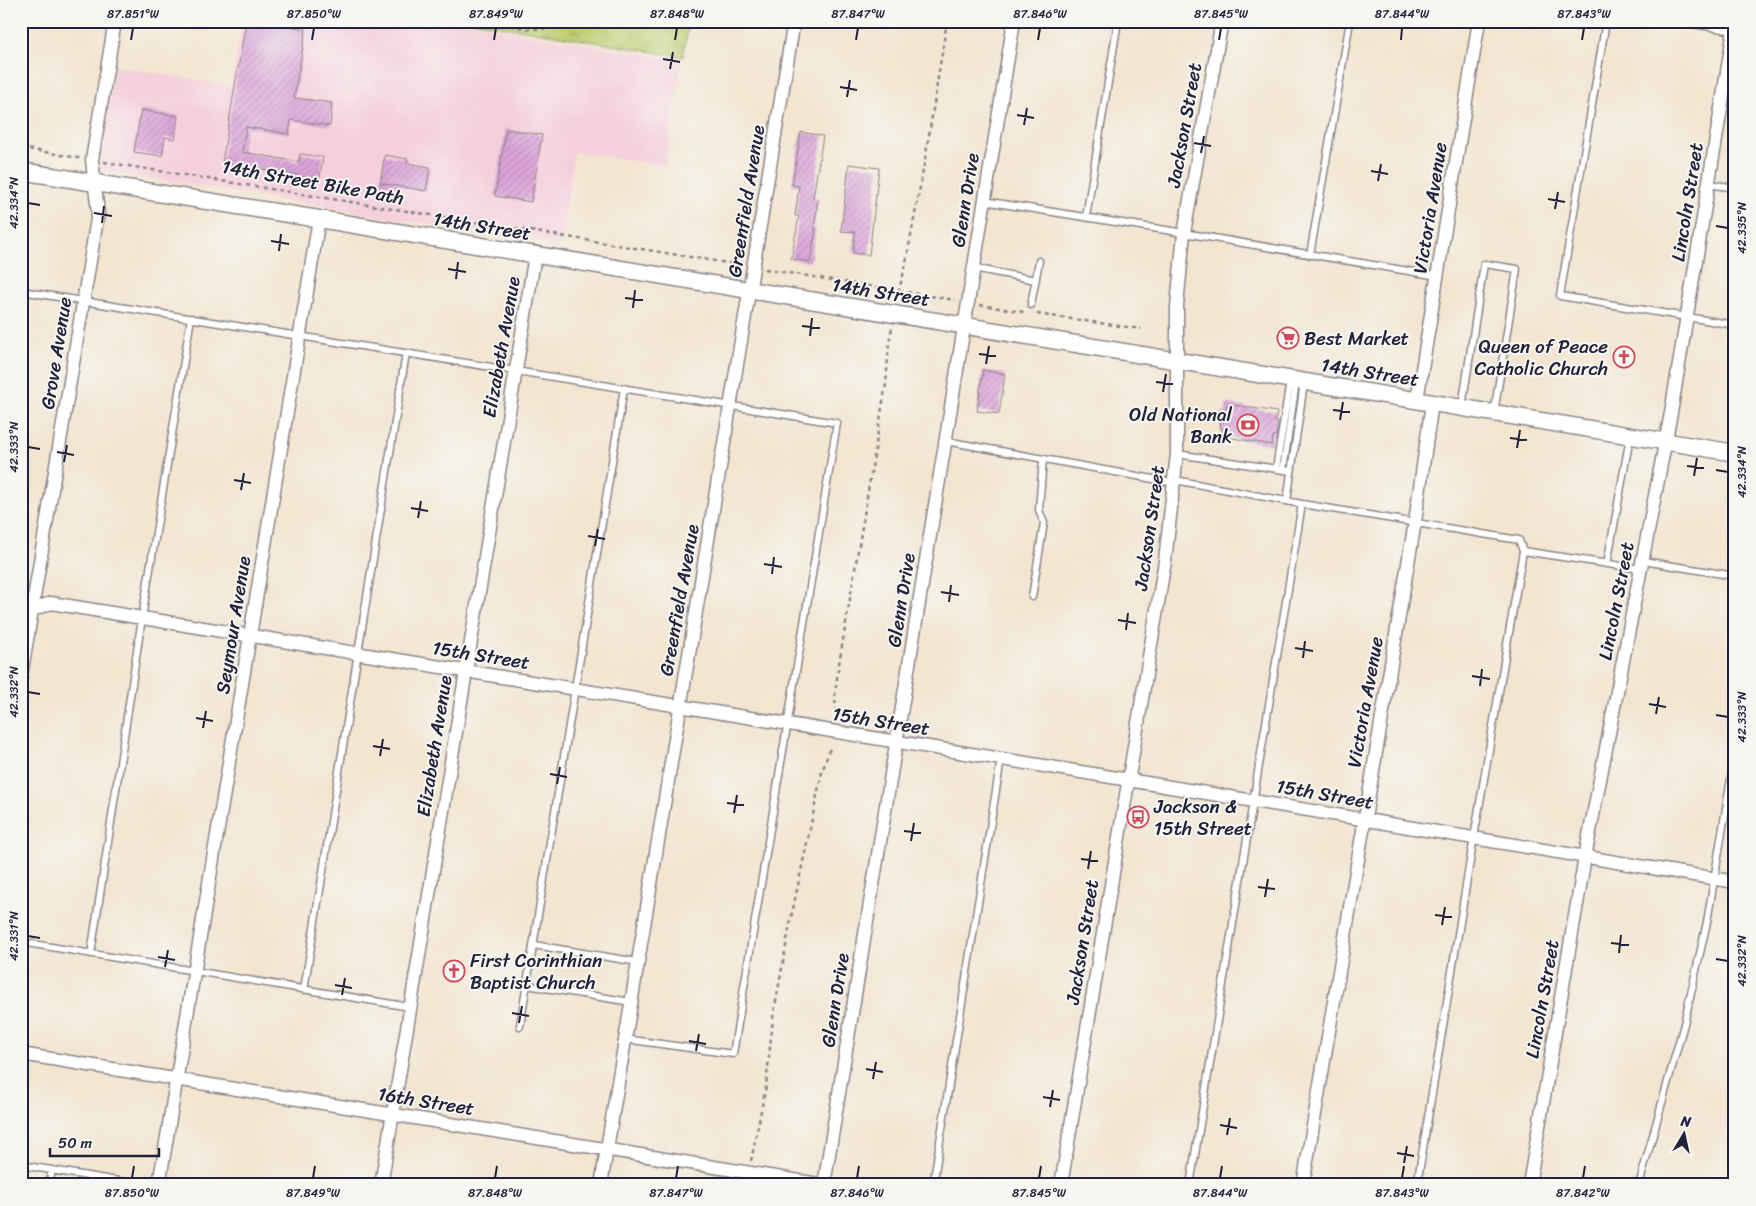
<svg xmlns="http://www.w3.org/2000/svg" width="1756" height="1206" viewBox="0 0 1756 1206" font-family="Sriracha,sans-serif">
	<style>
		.built { fill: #f5cfdb }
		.park { fill: url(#park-tufts); stroke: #6f7856 }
		.building { fill: url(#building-hatch) }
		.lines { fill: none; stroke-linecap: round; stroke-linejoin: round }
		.service-casing { stroke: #8a8486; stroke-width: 9 }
		.minor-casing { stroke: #8a8486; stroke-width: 15 }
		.tertiary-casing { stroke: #8a8486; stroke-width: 19 }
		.path { stroke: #8a8486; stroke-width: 2.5; stroke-dasharray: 4 4; stroke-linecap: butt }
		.service { stroke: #fff; stroke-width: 6 }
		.minor { stroke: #fff; stroke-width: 12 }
		.tertiary { stroke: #fff; stroke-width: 16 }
		.ticks { fill: none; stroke: #22223b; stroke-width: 2 }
		.labels { text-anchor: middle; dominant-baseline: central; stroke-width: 4; stroke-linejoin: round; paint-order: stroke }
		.street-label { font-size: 19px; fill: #22223b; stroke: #f6f6f2 }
		.poi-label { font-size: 19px; fill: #22223b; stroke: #f6f6f2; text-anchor: start }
		.neatline { fill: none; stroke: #22223b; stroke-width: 2 }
		.ticks-label { font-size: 12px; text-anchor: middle; fill: #22223b }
	</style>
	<defs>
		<pattern id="park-tufts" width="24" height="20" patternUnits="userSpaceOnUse" patternTransform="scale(1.25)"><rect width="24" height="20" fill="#bcce70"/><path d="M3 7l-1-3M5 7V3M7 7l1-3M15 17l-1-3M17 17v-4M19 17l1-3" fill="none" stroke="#a1b162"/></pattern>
		<pattern id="building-hatch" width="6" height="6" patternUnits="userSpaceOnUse" patternTransform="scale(1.25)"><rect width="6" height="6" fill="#dda5da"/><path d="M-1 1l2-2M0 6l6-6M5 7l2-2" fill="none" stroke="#b386b2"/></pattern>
	</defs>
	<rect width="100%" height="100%" fill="#f6f6f2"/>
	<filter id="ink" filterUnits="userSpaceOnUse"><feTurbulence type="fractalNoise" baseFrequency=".02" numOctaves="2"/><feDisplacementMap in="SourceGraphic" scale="10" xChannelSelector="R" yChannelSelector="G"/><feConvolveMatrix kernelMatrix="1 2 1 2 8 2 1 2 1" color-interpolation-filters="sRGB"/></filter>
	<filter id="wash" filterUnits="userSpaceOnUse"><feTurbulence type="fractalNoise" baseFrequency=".0096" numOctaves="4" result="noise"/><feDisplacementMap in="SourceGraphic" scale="20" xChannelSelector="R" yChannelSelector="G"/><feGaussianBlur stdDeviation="1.12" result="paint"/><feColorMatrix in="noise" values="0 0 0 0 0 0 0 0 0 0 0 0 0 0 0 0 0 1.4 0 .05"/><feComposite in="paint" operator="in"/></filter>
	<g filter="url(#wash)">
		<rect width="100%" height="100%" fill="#f3e5d0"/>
		<path class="built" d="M242 21H456L682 61 665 165 574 152 561 246 100 170 114 66 231 86Z"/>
		<path class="park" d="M471 21H689L683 57Z"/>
		<g id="blocks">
			<path class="building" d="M246 21H258L306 29 294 98 332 103 330 126 291 120 289 134 246 127 242 152 299 162 300 154 323 157 319 181 296 177 297 175 222 163Z
				M141 110 178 116 175 139 165 137 162 156 134 152Z
				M506 129 542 135 531 202 495 196Z
				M801 132 823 136 813 198 818 199 814 228 816 229 810 262 791 259 799 216H795L799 186 792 185Z
				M385 155 408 159 407 163 430 167 426 191 380 183Z
				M849 164 879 168 869 255 853 253 855 232 841 231Z
				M983 370 1005 374 999 414 977 411Z
				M1227 404 1277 412 1275 422H1278L1276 436H1273L1272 445 1221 436 1223 428H1220L1222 412 1225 413Z"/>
		</g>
	</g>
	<g filter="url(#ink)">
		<use href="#blocks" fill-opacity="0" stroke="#8a8486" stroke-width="1"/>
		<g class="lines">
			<g class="service-casing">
				<path id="service" d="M1606 21 1560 296 1735 325
					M1709 184 1735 188
					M984 201 1172 231 1438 276
					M1086 217 1118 21
					M1310 255 1350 21
					M973 268 1036 280
					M21 291 837 423 733 1054 625 1039
					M1031 305 1039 261
					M1462 407 1484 264 1517 269 1494 413
					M946 441 1175 483
					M1177 454 1291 471
					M1276 469 1290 381
					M1283 470 1296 382
					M1175 480 1302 504 1519 540 1523 551 1471 855 1417 1185
					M1287 501 1304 383
					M1523 551 1641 569
					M1643 561 1735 576
					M1607 564 1630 437
					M1032 597 1044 523 1039 510 1043 459
					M21 942 410 1007
					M534 945 638 962
					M91 954 142 618 191 318
					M527 985 631 1002
					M304 990 406 353
					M520 1026 624 388
					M21 1165 142 1185
					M49 1185 52 1170
					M933 1185 1001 759
					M1190 1185 1302 504
					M1639 1185 1684 1024 1707 922 1735 755"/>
			</g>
			<g class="minor-casing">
				<path id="minor" d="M1694 21 1735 28
					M1417 400 1479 21
					M21 612 32 610 51 603 1099 775 1735 882
					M21 676 98 213 92 160 115 21
					M21 1054 825 1185
					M159 1185 319 219
					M381 1185 535 255
					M601 1185 794 21
					M824 1185 1014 21
					M1061 1185 1165 561 1177 454V306L1184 233 1222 21
					M1303 1185 1415 522 1432 403
					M1529 1185 1585 857 1671 413 1735 23"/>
			</g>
			<g class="tertiary-casing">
				<path id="tertiary" d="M21 171 319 219 1735 453"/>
			</g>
			<path class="path" d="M487 21C511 25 545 37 565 21
				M21 148 79 158
				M104 162 740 265
				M765 269 955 300
				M896 300 905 268 926 154 947 21
				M980 305 1024 312
				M1037 314 1141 329
				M836 720 835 694 838 670 886 384 889 343 892 327
				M751 1161 766 1086 773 1018 791 918 822 772 831 745"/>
			<use href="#service" class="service"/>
			<use href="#minor" class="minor"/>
			<use href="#tertiary" class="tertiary"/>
		</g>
	</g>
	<path class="ticks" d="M131 40 133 28M312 40 314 28M494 40 496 28M675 40 677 28M856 40 858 28M1038 40 1040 28M1219 40 1221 28M1401 40 1402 28M1582 40 1584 28M663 59 680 62M670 69 673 52M840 87 857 90M847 97 850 80M1017 115 1034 118M1024 125 1027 108M1194 143 1211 146M1201 153 1204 136M1371 171 1388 174M1378 181 1381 164M1548 199 1565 202M28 203 40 205M1555 209 1558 192M94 213 112 216M102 223 104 206M1716 226 1728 228M271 241 289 244M279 251 281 234M448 269 466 272M456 279 458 262M625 298 643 300M633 308 635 290M802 326 820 328M810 336 812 318M979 354 996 356M986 364 989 346M1156 382 1173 384M1163 392 1166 374M1333 410 1350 412M1340 420 1343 402M1510 438 1527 440M28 447 40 449M1517 448 1520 430M57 452 74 455M64 462 67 445M1687 466 1704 468M1716 470 1728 472M1694 476 1697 458M234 480 251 483M241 490 244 473M411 508 428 511M418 518 421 501M588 536 605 539M595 546 598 529M764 564 782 567M772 574 774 557M941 592 959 595M949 602 951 585M1118 620 1136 623M1126 630 1128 613M1295 648 1313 651M1303 658 1305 641M1472 676 1490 679M1480 686 1482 669M28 692 40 694M1649 704 1666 707M1656 714 1659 697M1716 715 1728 717M196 718 213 721M203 728 206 711M373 746 390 749M380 756 383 739M550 774 567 777M557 784 560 767M727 803 744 805M734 813 737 795M904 831 921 833M911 841 914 823M1081 859 1098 861M1088 869 1091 851M1258 887 1275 889M1265 897 1268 879M1435 915 1452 917M1442 925 1445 907M28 936 40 938M1611 943 1629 945M1619 953 1621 935M158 957 175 960M1716 959 1728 961M165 967 168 950M335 985 352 988M342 995 345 978M512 1013 529 1016M519 1023 522 1006M689 1041 706 1044M696 1051 699 1034M866 1069 883 1072M873 1079 876 1062M1043 1097 1060 1100M1050 1107 1053 1090M1220 1125 1237 1128M1227 1135 1230 1118M1397 1153 1414 1156M1404 1163 1407 1146M132 1178 134 1166M313 1178 315 1166M495 1178 497 1166M676 1178 678 1166M857 1178 859 1166M1039 1178 1041 1166M1220 1178 1222 1166M1402 1178 1404 1166M1583 1178 1585 1166"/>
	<defs>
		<g id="supermarket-ring" transform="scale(1.125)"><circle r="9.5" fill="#f6f6f2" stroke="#d1495b" stroke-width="1.5"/><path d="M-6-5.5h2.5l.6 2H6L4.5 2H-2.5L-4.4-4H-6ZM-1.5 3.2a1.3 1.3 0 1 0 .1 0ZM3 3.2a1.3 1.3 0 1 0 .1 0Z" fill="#d1495b"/></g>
		<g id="church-ring" transform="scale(1.125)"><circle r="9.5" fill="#f6f6f2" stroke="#d1495b" stroke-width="1.5"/><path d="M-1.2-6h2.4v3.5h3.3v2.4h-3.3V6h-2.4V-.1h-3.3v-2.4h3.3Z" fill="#d1495b"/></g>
		<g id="bank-ring" transform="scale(1.125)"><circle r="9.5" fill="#f6f6f2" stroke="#d1495b" stroke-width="1.5"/><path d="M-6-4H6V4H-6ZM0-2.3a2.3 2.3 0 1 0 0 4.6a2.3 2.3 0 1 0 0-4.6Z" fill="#d1495b"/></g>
		<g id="bus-ring" transform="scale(1.125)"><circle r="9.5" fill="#f6f6f2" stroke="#d1495b" stroke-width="1.5"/><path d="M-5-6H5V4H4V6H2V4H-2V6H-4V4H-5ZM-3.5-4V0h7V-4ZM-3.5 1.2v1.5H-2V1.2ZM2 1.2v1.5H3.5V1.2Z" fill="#d1495b"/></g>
	</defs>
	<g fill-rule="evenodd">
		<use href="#supermarket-ring" x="1288" y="338"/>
		<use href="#church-ring" x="1624" y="357"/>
		<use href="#bank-ring" x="1248" y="425"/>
		<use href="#bus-ring" x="1138" y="817"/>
		<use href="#church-ring" x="454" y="971"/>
	</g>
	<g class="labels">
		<g class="street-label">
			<text transform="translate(1184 125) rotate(-80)">Jackson Street</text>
			<text transform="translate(313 182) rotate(10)">14th Street Bike Path</text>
			<text transform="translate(965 200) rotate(-81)">Glenn Drive</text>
			<text transform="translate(746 201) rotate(-81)">Greenfield Avenue</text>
			<text transform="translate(1687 202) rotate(-81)">Lincoln Street</text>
			<text transform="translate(1430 208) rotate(-81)">Victoria Avenue</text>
			<text transform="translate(482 226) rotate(9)">14th Street</text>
			<text transform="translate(881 292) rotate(9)">14th Street</text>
			<text transform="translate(501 347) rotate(-80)">Elizabeth Avenue</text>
			<text transform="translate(56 353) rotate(-81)">Grove Avenue</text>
			<text transform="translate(1370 372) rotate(9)">14th Street</text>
			<text transform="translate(1149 528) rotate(-82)">Jackson Street</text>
			<text transform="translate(679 600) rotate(-80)">Greenfield Avenue</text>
			<text transform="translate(901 600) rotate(-81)">Glenn Drive</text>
			<text transform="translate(1616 601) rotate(-79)">Lincoln Street</text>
			<text transform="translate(233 625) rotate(-81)">Seymour Avenue</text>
			<text transform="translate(481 655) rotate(9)">15th Street</text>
			<text transform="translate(1365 702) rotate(-80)">Victoria Avenue</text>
			<text transform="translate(881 721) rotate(9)">15th Street</text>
			<text transform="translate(434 746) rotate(-81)">Elizabeth Avenue</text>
			<text transform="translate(1325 794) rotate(10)">15th Street</text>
			<text transform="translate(1082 942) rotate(-81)">Jackson Street</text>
			<text transform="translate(1542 999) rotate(-80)">Lincoln Street</text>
			<text transform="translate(835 1000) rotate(-81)">Glenn Drive</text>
			<text transform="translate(426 1101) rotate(9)">16th Street</text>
		</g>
		<g class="poi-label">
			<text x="1304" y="338">Best Market</text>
			<text x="1608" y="346" text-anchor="end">Queen of Peace<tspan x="1608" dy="22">Catholic Church</tspan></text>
			<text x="1232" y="414" text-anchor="end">Old National<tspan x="1232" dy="22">Bank</tspan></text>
			<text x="1154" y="806">Jackson &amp;<tspan x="1154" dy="22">15th Street</tspan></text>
			<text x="470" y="960">First Corinthian<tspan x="470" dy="22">Baptist Church</tspan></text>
		</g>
	</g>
	<rect width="1756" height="1206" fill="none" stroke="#f6f6f2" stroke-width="55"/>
	<g transform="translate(1684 1134) rotate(9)" stroke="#f6f6f2" stroke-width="4" paint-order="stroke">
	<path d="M0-4L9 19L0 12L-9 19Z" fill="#22223b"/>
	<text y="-8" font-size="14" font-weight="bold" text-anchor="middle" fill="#22223b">N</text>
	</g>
	<path d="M50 1148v8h109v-8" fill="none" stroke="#22223b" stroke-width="2.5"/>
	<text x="58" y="1148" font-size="15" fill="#22223b" stroke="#f6f6f2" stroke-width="4" paint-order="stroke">50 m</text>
	<rect x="28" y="28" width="1700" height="1150" class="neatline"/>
	<g class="ticks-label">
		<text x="133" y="18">87.851°W</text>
		<text x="314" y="18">87.850°W</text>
		<text x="496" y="18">87.849°W</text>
		<text x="677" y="18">87.848°W</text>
		<text x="858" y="18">87.847°W</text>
		<text x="1040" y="18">87.846°W</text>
		<text x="1221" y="18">87.845°W</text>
		<text x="1402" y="18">87.844°W</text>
		<text x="1584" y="18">87.843°W</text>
		<text transform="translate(14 203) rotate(-90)" y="4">42.334°N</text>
		<text transform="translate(1742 228) rotate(-90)" y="4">42.335°N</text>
		<text transform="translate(14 447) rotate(-90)" y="4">42.333°N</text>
		<text transform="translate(1742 472) rotate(-90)" y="4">42.334°N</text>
		<text transform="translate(14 692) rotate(-90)" y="4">42.332°N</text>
		<text transform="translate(1742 717) rotate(-90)" y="4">42.333°N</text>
		<text transform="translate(14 936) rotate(-90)" y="4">42.331°N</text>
		<text transform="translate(1742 961) rotate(-90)" y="4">42.332°N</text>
		<text x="132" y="1197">87.850°W</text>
		<text x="313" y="1197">87.849°W</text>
		<text x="495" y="1197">87.848°W</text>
		<text x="676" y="1197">87.847°W</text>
		<text x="857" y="1197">87.846°W</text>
		<text x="1039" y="1197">87.845°W</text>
		<text x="1220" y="1197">87.844°W</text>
		<text x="1402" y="1197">87.843°W</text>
		<text x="1583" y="1197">87.842°W</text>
	</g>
</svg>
